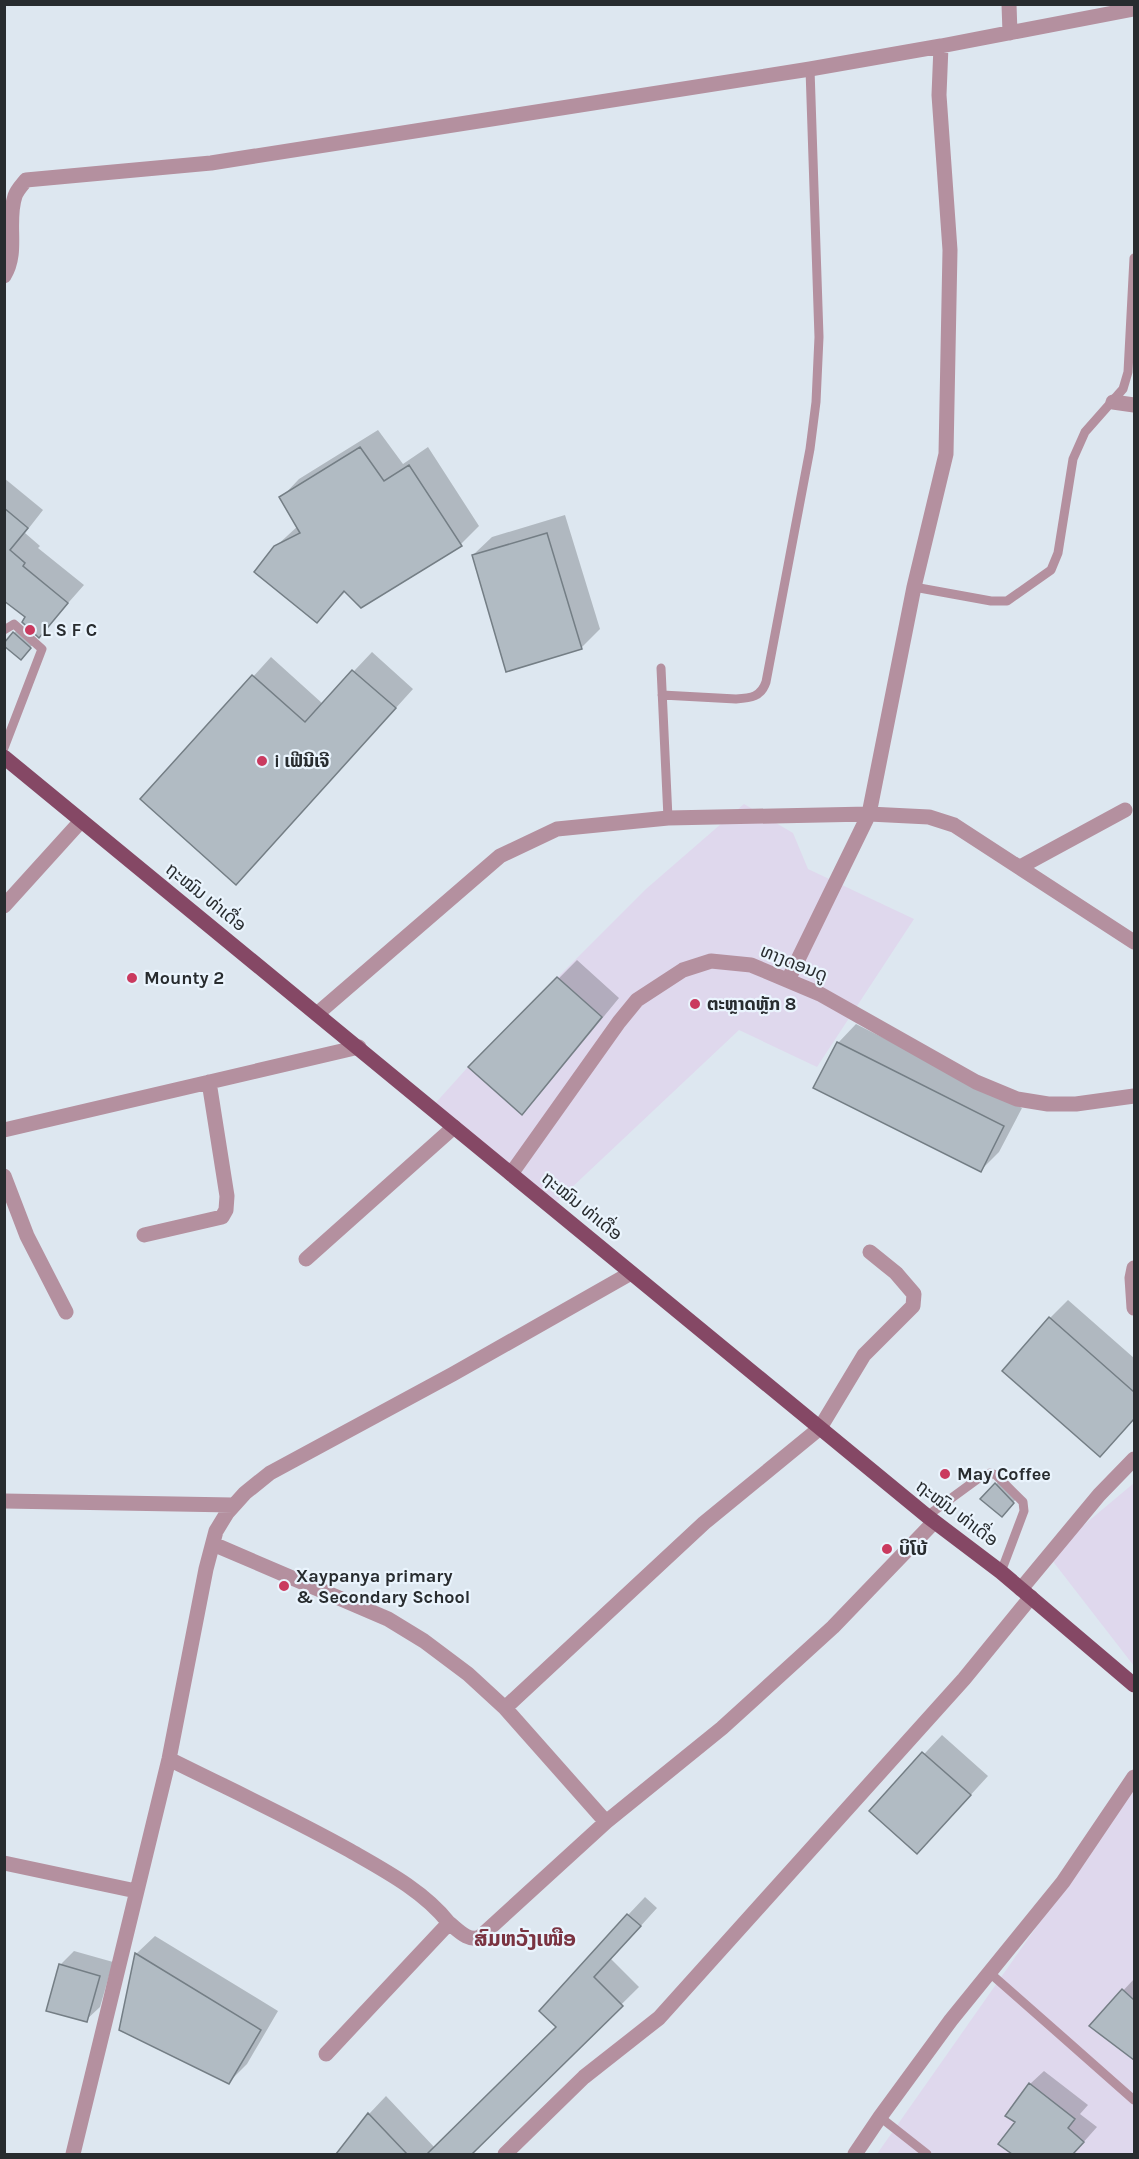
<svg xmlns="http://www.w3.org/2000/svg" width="1139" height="2159" viewBox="0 0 1139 2159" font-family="Karla,'Noto Sans Lao',sans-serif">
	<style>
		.commercial { fill: #dfd8ed }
		.shadow { fill: #0003 }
		.building { fill: #b1bbc3; stroke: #747e85; stroke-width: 1.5 }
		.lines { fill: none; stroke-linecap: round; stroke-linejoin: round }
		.service { stroke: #b4909f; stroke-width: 9 }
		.minor { stroke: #b4909f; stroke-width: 15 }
		.primary { stroke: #854865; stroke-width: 15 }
		.poi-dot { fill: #ca3a5f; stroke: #eaf4fd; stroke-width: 2 }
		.labels { text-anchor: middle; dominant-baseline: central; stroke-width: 4.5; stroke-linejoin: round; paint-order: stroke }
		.poi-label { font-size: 18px; font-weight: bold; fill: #282c2f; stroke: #eaf4fd; text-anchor: start }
		.street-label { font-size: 18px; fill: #282c2f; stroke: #eaf4fd }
		.quarter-label { font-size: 21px; font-weight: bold; fill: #7a3341; stroke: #eaf4fd }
	</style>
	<rect width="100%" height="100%" fill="#dde7f0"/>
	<path class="commercial" d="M744 804 793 833 808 869 914 919 817 1067 739 1030 551 1207 431 1108 468 1067 646 889Z
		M1134 1483V1666L1048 1555Z
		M1134 1786V2154H877L1070 1879Z"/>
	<path class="shadow" d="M378 430 403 464 428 447 479 526 461 544 346 591 317 621 275 547 298 526 281 498 299 479Z
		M4 478 43 510 25 533 40 546 38 548 84 585 39 636 27 617 4 599Z
		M565 515 600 629 581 648 473 555 492 537Z
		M18 629 34 643 25 654 14 633Z
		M372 652 413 689 254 865 142 799 271 657 323 704Z
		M577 960 619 998 540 1094 522 1113 471 1067Z
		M856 1024 1022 1108 999 1152 981 1170 838 1043Z
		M1068 1300 1134 1358V1419L1100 1455 1050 1318Z
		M1000 1480 1017 1498 1002 1515 983 1499Z
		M942 1735 988 1776 935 1834 871 1811Z
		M645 1897 657 1908 611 1959 639 1987 470 2154H337L369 2114 386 2096 435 2148 558 2027 628 1915Z
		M155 1936 278 2011 247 2064 229 2082 136 1954Z
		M74 1951 113 1962 100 2007 86 2020 60 1965Z
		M1134 1979V2058L1091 2025Z
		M1044 2071 1088 2105 1080 2114 1097 2127 1073 2154H1015L1000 2143 1017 2122 1030 2084Z"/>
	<path class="building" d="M360 447 384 481 409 465 462 546 361 608 344 591 317 623 254 572 274 546 300 533 279 497Z
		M4 508 28 528 10 550 25 563 23 566 68 603 39 638 22 622 25 617 4 601Z
		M547 533 582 649 506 672 472 555Z
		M13 632 31 648 21 660 4 646V643Z
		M352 670 396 708 236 885 140 799 252 675 305 722Z
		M557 977 602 1017 522 1115 468 1067Z
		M837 1042 1004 1126 981 1172 813 1088Z
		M1049 1317 1134 1392V1419L1100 1457 1002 1371Z
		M995 1483 1014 1503 1002 1517 980 1499Z
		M922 1752 971 1795 917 1854 869 1811Z
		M627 1914 641 1926 594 1977 623 2006 472 2154H427L556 2027 539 2011Z
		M135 1953 261 2030 229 2084 119 2030Z
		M59 1964 100 1976 87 2022 46 2011Z
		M1122 1989 1134 2000V2060L1089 2026Z
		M1029 2083 1075 2119 1068 2128 1084 2142 1073 2154H1012L998 2144 1015 2122 1005 2116Z
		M368 2113 407 2154H336Z"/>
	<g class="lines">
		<path class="service" d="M914 587 991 601H1007L1051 570 1058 553 1073 459 1085 432 1123 389 1128 372 1134 258
			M4 630 14 624 42 649 4 748
			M661 668 668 818
			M662 695 736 699C751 698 761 697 766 682L810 449 816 402 819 337 810 69
			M927 1516 983 1475 990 1473 996 1475 1023 1502 1024 1511 1001 1572
			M990 1973 1134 2100
			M880 2117 927 2154"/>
		<path class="minor" d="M1009 4 1010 33
			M4 276C19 252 6 222 15 196 17 190 22 185 26 180L211 163 810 69 941 46
			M1113 402 1134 405
			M1020 867 1125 810
			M4 906 81 821
			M788 980 869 814 914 587 946 454 950 250 939 95 941 46 1134 9
			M317 1014 500 856 557 829 668 818 869 814 929 817 954 825 1134 942
			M4 1130 359 1047
			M511 1174 619 1022 637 1000 683 970 711 961 751 965 820 994 976 1082 1017 1099 1048 1104H1076L1134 1096
			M4 1176 27 1236 66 1312
			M144 1235 222 1217 226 1210 227 1196 209 1082
			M306 1259 454 1127
			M1134 1268 1132 1278 1134 1308
			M4 1501 233 1505
			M213 1544 388 1619 424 1641 468 1674 505 1708 606 1822
			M1021 1589 1099 1495 1134 1459
			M505 1708 704 1523 820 1428 864 1355 913 1306 914 1294 896 1273 870 1252
			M169 1759C229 1789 290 1817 349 1850 384 1870 424 1891 449 1923
			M4 1863 136 1891
			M326 2054 449 1923C458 1930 468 1942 480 1937L606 1822 722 1728 833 1627 934 1522
			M73 2154 169 1759 206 1569 216 1531 227 1513 245 1493 270 1473 453 1374 631 1273
			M505 2154 584 2077 659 2018 964 1679 1031 1597
			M855 2154 880 2117 951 2020 1063 1882 1134 1777"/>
		<path class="primary" d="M4 757 927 1516 1001 1572 1134 1685"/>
	</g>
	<g class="poi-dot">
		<circle cx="30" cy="630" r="6"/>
		<circle cx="262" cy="761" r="6"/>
		<circle cx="132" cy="978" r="6"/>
		<circle cx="695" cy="1004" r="6"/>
		<circle cx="945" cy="1474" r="6"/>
		<circle cx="887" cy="1549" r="6"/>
		<circle cx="284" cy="1586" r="6"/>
	</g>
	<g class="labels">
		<g class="poi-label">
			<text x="42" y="630">L S F C</text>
			<text x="274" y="761">i ເຟີນີເຈີ</text>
			<text x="144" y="978">Mounty 2</text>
			<text x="707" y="1004">ຕະຫຼາດຫຼັກ 8</text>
			<text x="957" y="1474">May Coffee</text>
			<text x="899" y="1549">ບິໂບ້</text>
			<text x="296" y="1576">Xaypanya primary<tspan x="296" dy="21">&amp; Secondary School</tspan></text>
		</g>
		<g class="street-label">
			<text transform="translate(206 897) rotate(39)">ຖະໝົນ ທ່າເດື່ອ</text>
			<text transform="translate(794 963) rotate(22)">ທາງດອນດູ</text>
			<text transform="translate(582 1206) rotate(39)">ຖະໝົນ ທ່າເດື່ອ</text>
			<text transform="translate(957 1513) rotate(37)">ຖະໝົນ ທ່າເດື່ອ</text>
		</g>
		<g class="quarter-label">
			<text x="525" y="1939">ສົມຫວັງເໜືອ</text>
		</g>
	</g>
	<rect width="1139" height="2159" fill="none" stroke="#282c2f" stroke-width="12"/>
</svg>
